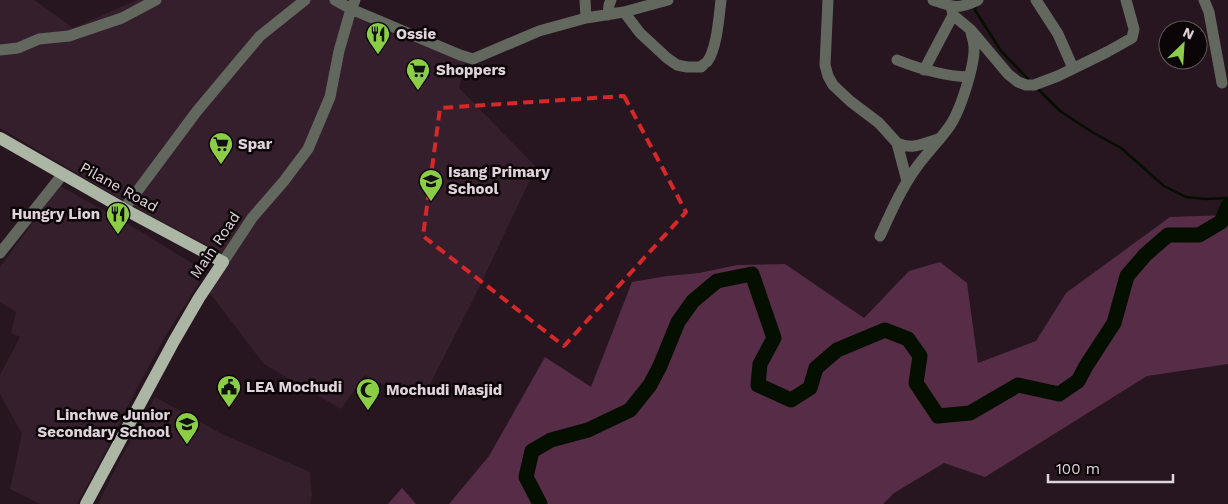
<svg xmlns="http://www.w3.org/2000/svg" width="1228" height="504" viewBox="0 0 1228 504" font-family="'Work Sans',sans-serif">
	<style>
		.built { fill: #351f2d }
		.green { fill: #562c47 }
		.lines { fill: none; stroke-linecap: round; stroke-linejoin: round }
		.stream { stroke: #050f00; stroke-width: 2.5 }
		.river { stroke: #050f00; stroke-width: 15 }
		.minor { stroke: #63685f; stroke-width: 11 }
		.major { stroke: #abb6a4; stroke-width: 12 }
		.marked { fill: none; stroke: #d62828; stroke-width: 4; stroke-dasharray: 10 6; stroke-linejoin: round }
		.labels { text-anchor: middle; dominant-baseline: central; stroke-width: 5; stroke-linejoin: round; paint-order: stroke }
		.poi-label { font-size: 15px; font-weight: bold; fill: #e0d4db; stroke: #0b0508; text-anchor: start }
		.street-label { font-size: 15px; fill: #e0d4db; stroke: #0b0508 }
	</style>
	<rect width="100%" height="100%" fill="#271620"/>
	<path class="built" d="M0 0H34L73 28 137 0H335L351 9 465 63 459 88 536 167 474 298 424 396H406L365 375 341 409 264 364 209 292 231 258 129 204 0 128Z
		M60 186 140 231 206 272 166 335 135 392 102 458 77 504H40L10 489 22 434 0 394V375L20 337 11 333 16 312 0 302V267Z
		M155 397 222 434 310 472 312 496 310 504H98L122 456Z"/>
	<path class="green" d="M1228 215V364L1147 376 985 477 944 463 894 493 883 504H449L489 456 545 357 591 387 632 282 667 276 699 273 737 265 785 264 864 318 909 271 940 262 967 283 978 363 1036 341 1066 293 1170 217Z
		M402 488 416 504H388Z"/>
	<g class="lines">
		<path class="stream" d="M976 4 975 10 1001 51 1031 82
			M1036 87 1060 111 1092 132 1121 148 1164 186 1186 197 1205 199 1228 198"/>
		<path class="river" d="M540 504 526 477 532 451 551 440 588 430 630 410 650 385 660 366 678 322 693 301 717 281 752 274 774 338 760 364 758 385 791 400 810 388 816 368 837 350 885 330 908 339 920 356 916 383 938 416 970 413 1018 385 1059 394 1078 381 1086 366 1114 323 1127 276 1145 255 1168 235H1199L1221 222 1228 206"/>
		<path class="minor" d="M335 0 351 9 460 55 473 59 539 31 586 18 624 12 668 0
			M585 0 586 18
			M828 0 825 65 828 76 833 85 850 101 879 123 897 143 907 181
			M933 0C953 7 957 10 978 0
			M1036 0 1058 34 1073 68
			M1204 0 1209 12 1222 83
			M951 6 953 15 971 30 1008 74 1018 82 1026 85H1034L1058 76 1107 52 1132 38 1134 29 1126 0
			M624 12 640 33 667 58 677 65 687 67H701C701 67 706 62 707 62 717 49 719 16 721 0
			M608 15 609 5 611 0
			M0 50 18 48 39 39 69 36 122 18 156 0
			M897 60C920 69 943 76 968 77
			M924 70 953 15
			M897 143C913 150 922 144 938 139
			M124 209 197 111 238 62 260 36 305 0
			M880 236C891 212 901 189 916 168 926 154 939 141 949 127 960 112 975 65 974 47 974 42 972 37 971 32
			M0 253 63 174
			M223 262 252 218 284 181 308 149 330 97 339 51 351 9 355 0"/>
		<path class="major" d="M0 138 124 209 223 262 199 298 174 341 86 504"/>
	</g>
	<path class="marked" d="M624 96 686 212 564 346 423 236 440 108Z"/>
	<defs>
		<g id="restaurant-pin" transform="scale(1.25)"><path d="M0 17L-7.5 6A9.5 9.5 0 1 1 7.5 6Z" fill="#8bce46" stroke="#0b0508"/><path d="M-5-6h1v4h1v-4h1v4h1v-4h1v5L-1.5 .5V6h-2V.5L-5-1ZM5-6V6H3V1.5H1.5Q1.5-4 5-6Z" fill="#111"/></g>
		<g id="supermarket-pin" transform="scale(1.25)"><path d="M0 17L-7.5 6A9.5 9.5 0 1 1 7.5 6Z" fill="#8bce46" stroke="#0b0508"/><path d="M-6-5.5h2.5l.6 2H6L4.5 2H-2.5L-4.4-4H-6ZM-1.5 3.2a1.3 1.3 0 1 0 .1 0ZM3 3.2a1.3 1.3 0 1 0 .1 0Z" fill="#111"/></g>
		<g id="school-pin" transform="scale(1.25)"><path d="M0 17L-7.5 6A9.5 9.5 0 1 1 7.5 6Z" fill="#8bce46" stroke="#0b0508"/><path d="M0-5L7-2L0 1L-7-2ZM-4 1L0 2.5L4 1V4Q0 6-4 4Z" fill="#111"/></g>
		<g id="civic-pin" transform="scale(1.25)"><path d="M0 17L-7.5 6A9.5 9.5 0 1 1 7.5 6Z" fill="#8bce46" stroke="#0b0508"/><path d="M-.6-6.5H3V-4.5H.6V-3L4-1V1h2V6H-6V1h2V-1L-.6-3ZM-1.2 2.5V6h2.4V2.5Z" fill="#111"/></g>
		<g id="mosque-pin" transform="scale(1.25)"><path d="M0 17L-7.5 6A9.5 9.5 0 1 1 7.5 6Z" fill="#8bce46" stroke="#0b0508"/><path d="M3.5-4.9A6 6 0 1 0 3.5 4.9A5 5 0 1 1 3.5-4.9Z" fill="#111"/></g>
	</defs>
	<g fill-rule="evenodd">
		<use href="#restaurant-pin" x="378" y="34"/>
		<use href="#supermarket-pin" x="418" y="70"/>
		<use href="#supermarket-pin" x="221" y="144"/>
		<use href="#school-pin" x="431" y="181"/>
		<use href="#restaurant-pin" x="118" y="214"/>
		<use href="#civic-pin" x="229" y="387"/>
		<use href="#mosque-pin" x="368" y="390"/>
		<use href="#school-pin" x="187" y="424"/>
	</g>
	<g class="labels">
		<g class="poi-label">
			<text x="396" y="34">Ossie</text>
			<text x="436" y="70">Shoppers</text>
			<text x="238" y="144">Spar</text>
			<text x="448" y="172">Isang Primary<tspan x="448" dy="17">School</tspan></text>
			<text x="100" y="214" text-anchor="end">Hungry Lion</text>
			<text x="246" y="387">LEA Mochudi</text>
			<text x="386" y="390">Mochudi Masjid</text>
			<text x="170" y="415" text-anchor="end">Linchwe Junior<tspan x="170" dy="17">Secondary School</tspan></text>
		</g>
		<g class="street-label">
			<text transform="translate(119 187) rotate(29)">Pilane Road</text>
			<text transform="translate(215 245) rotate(-56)">Main Road</text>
		</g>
	</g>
	<g transform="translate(1183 45) rotate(25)"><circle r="24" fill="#0b0508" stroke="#60585c"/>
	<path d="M0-4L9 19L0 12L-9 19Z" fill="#8bce46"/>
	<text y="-8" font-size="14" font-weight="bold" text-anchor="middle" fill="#e0d4db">N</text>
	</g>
	<path d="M1048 474v8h125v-8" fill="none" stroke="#e0d4db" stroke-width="2.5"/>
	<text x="1056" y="474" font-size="15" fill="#e0d4db" stroke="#0b0508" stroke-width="4" paint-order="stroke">100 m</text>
</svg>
